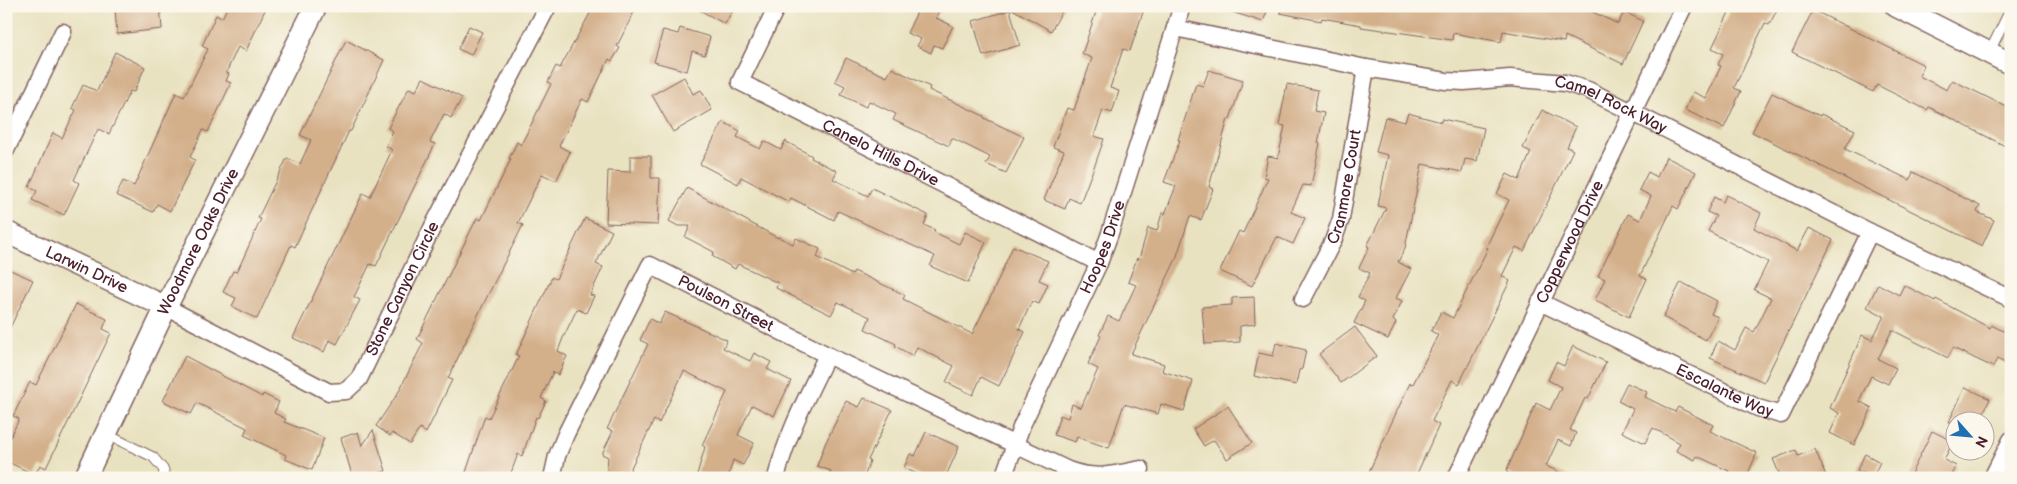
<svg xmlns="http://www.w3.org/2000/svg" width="2017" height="484" viewBox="0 0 2017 484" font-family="'Balsamiq Sans',sans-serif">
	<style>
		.building { fill: #d3af8a }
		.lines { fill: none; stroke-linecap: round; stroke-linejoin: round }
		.service-casing { stroke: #826360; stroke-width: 11 }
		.minor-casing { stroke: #826360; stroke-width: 19 }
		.tertiary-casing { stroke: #826360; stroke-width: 24 }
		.service { stroke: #fff; stroke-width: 9 }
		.minor { stroke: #fff; stroke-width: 16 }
		.tertiary { stroke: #fff; stroke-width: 21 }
		.labels { text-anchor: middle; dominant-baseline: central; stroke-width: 5; stroke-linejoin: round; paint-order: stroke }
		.street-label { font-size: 16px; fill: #4a1f2b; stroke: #fbf7ec }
	</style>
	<rect width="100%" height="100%" fill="#fbf7ec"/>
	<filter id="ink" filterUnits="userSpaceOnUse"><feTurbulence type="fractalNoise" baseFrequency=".02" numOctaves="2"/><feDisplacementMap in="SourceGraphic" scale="10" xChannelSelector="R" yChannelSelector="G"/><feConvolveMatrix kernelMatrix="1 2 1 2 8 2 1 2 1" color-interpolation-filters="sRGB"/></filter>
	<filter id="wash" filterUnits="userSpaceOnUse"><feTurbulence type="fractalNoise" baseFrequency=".0096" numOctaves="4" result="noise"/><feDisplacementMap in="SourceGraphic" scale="20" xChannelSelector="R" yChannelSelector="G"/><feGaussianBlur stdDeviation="1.12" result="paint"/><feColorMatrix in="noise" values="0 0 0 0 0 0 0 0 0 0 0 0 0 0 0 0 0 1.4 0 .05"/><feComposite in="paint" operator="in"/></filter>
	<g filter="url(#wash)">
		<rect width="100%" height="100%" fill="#e9e2c1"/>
		<g id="blocks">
			<path class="building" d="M129 6H160L162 29 117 34 115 9Z
				M228 6H258L265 10 246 51 238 47 226 73 229 74 226 81 231 83 208 132 203 130 190 157 195 160 170 211 157 204 153 212 116 195 123 181 134 186 176 93 184 97 208 49 202 46 216 15 222 18Z
				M594 6H637L617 46 620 48 612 61 609 59 588 102 582 99 559 146 570 152 556 181 542 174 518 223 523 225 466 339H467L448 378 452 380 426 433 420 428 410 444 392 433 390 436 376 426 398 393 423 343 417 339 477 218 481 220 511 159H509L517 142 521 145 551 84 548 82 556 66 560 68Z
				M692 6H735L725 24Z
				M920 6H941L936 18 953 26 942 48 934 45 931 53 917 46 921 39 907 33Z
				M1007 6H1065L1051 31Z
				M1098 6H1145L1130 51 1123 49 1110 88 1119 91 1112 113 1103 110 1094 136 1104 139 1096 162 1080 203 1069 198 1065 209 1044 200 1064 151 1053 147 1067 108 1074 110 1092 58 1082 54Z
				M1224 6H1269L1263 22 1223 9Z
				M1281 6H1576L1582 7 1618 24 1624 12 1643 21 1623 64 1565 36 1564 42 1503 31 1501 42 1453 33 1452 40 1361 27V25L1322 18 1321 21 1280 13Z
				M1732 6H1779L1769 25 1765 23 1734 88 1741 91 1724 128 1685 110 1693 92 1706 98 1721 66 1718 65 1723 54 1712 48Z
				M1010 10 1020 45 983 56 973 21Z
				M1813 10 1924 65 1919 76 1947 90 1952 80 2011 109V149L1929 107 1927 110 1877 85 1873 92 1792 52Z
				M469 26 482 32 471 55 458 49Z
				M680 28 710 37 705 55 692 51 687 71 654 62 663 30 678 34Z
				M346 40 384 60 351 131H349L333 165 305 225 295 247 291 245 257 319 232 306 236 298 223 292 233 271 237 272 261 219 258 218 287 158 300 164 311 140 300 135Z
				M115 52 145 67 134 92 130 91 109 134 98 129 74 180 79 183 64 215 32 200 37 191 29 187 53 133 62 138 76 110 72 108 83 85 97 91Z
				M846 58 887 77 892 68 930 87 929 90 984 116V118L1024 137 1006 173 986 164 990 157 952 138 949 146 893 120 896 114 869 101 866 107 841 95 845 86 835 81Z
				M1209 70 1243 80 1230 119H1228L1209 187 1213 189 1201 220 1190 216 1176 259 1131 354 1164 364 1162 371 1193 381 1184 411 1161 404 1158 414 1124 404 1109 448 1077 437 1075 442 1054 435 1060 415 1068 418 1072 404 1081 408 1098 369 1088 364 1101 336 1099 335 1108 316 1119 321 1136 285 1128 282 1137 258 1139 259 1148 228 1157 231 1162 213 1165 214 1176 186 1164 182 1180 140H1178L1196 84 1203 86Z
				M684 77 693 94 701 90 712 110 673 132 652 95Z
				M423 78 462 98 451 118 444 114 430 142 435 144 376 266 370 264 354 297 360 300 337 344 329 340 324 352 293 338 363 193 370 197 392 150 386 146 393 131 388 128 395 114 409 88 416 91Z
				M1287 84 1318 90 1314 111 1324 113 1318 143H1320L1311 186 1303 185 1291 212 1305 218 1293 244 1277 237 1252 286 1220 271 1239 231 1243 233 1268 178 1264 177 1268 156 1278 158 1285 126 1279 125Z
				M1772 93 1820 116 1821 114 1855 130 1845 149 1910 180 1913 172 1980 206 1977 212 1994 220 1982 246 1752 132Z
				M1542 110 1576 127 1567 147 1573 150 1524 251 1516 247 1502 276 1510 281 1459 384 1452 380 1432 421 1439 425 1415 478H1366L1410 383 1413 384 1438 335 1431 331 1441 312 1453 318 1488 248 1486 247 1509 200 1497 194 1507 174 1519 180 1531 152 1523 148Z
				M1408 113 1441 122 1442 119 1484 128 1477 161 1465 159 1462 172 1422 164 1405 248 1398 262 1411 269 1396 298 1402 301 1393 320 1396 323 1388 339 1354 323 1365 301 1358 297 1370 273 1359 268 1369 247 1367 246 1386 208 1378 206 1388 155 1376 152 1385 117 1405 122Z
				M723 122 740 131 737 137 760 149 764 141 781 150 785 141 812 156 811 158 837 171 833 179 868 196 872 188 928 215 924 225 935 230 934 232 959 244 965 232 986 242 968 283 930 266 935 256 838 211 834 220 791 198 789 202 741 177 738 184 700 164Z
				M630 156H651V178H660L658 225 606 223 608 171 630 172Z
				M1666 157 1696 172 1678 209 1673 206 1640 276 1647 279 1629 317 1595 300 1605 279 1598 276 1628 214 1640 220 1651 196 1639 190 1648 172 1657 177Z
				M687 188 778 238V237L793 244 796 238 820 249 817 257 852 275 854 271 905 295 903 299 972 334 992 294 1013 246 1048 261 1039 280 1048 284 1039 304 1032 301 1019 329 1025 332 999 386 981 377 973 395 946 382 954 366 917 347 913 356 895 346 896 344 865 329 870 317 838 302 831 315 776 288 778 283 738 264 735 269 712 256 714 252 685 237 690 226H678L669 221Z
				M1726 195 1761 213 1754 228 1797 251 1809 228 1833 240 1764 382 1710 358 1718 341 1735 350 1746 328 1754 332 1771 298 1754 290 1768 262 1708 231 1716 216 1707 212 1714 197 1723 202Z
				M585 218 612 231 596 264 603 267 590 295 594 296 586 313 577 309 563 338 558 351 567 356 558 375 553 372 541 398 546 401 538 418 536 417 522 456 518 454 509 478H464L485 416 489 418 519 356 516 355 552 277 556 279Z
				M6 268 33 280 6 336Z
				M1681 282 1717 301 1711 314 1718 317 1706 340 1663 317Z
				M1878 284 1899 295 1904 285 1935 301 1936 299 1990 328 1991 325 2011 335V366L1997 359 1993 367 1953 348 1948 358 1892 330 1878 359 1896 368 1888 384 1871 376 1859 401 1872 408 1854 445 1830 433 1839 413 1830 408 1862 335 1872 340 1884 316 1867 307Z
				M1254 297 1255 324 1240 326V342L1205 344 1202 307 1232 305V298Z
				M76 304 107 319 103 329 111 333 46 468 40 465 35 475 6 461V446L19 419 13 416 30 382 36 385Z
				M665 312 727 340 723 348 750 361 754 353 771 362 767 369 791 381 774 416 752 405 738 435 754 443 743 465 733 460 728 478H696L705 447 702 445 727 392 684 371 659 423 654 420 626 478H606L608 457 602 454 613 431 607 429 648 344 640 340 650 319 659 324Z
				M1355 327 1377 356 1341 383 1319 354Z
				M1276 343 1306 350 1302 369 1299 370 1296 385 1254 376 1259 353 1273 356Z
				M1573 346 1606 362 1588 399 1585 398 1570 430 1576 433 1571 446 1558 440 1546 466 1572 478H1520L1506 472 1536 403 1550 410 1561 387 1548 380 1556 362 1564 366Z
				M185 356 262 397 263 394 279 402 274 413 286 419 284 422 324 438 312 470 285 459 286 455 244 435 247 428 197 403 191 414 163 401Z
				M1627 383 1647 392 1645 397 1675 412 1678 407 1713 425 1710 431 1757 453 1746 478H1726L1729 471 1697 456 1695 460 1676 451 1680 443 1653 428 1645 443 1622 432 1633 409 1618 401Z
				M1965 387 1990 399 1979 422H1949Z
				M864 398 892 410 868 460 870 461 864 478H828L831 471 817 466 825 444 846 401 859 407Z
				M1228 406 1252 443 1227 459 1214 440 1204 446 1193 429Z
				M373 430 386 471 365 478H353L341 438 358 432 362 446Z
				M1932 431 1953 441 1944 460 1956 466 1951 478H1909Z
				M926 432 959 447 945 478H926L904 468 910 454 915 456Z
				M1815 449 1827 478H1781L1773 459 1796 450 1798 456Z
				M1865 454 1880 462 1873 477 1857 470Z"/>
		</g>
	</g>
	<g filter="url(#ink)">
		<use href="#blocks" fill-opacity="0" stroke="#826360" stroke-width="1"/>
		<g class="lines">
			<g class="service-casing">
				<path id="service" d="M1989 53 2011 8
					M106 434 153 457 164 470 163 478"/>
			</g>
			<g class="minor-casing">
				<g id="minor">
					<path id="s1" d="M777 6 740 82 1099 263"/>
					<path id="s2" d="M1175 28 1366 68 1446 81 1464 82 1510 78 1565 83 1588 90 1870 232 2011 299"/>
					<path d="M6 150 63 32"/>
					<path id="s3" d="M1303 299 1333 241 1341 219 1366 68"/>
					<path id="s4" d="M1540 302 1758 408 1781 415 1870 232"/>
					<path id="s5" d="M166 307 329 392 346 391 359 379 434 224 548 6"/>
					<path id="s6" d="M552 478 557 456 566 434 650 265 827 355 1068 470C1095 480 1113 475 1141 469"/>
					<path d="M776 478C787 434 808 395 827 355"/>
					<path id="s7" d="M1003 478 1022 425 1099 263 1109 236 1182 6"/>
					<path id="s8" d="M1456 478 1684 6"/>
					<path d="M1992 478 2011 440"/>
				</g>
			</g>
			<g class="tertiary-casing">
				<g id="tertiary">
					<path d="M1896 6 2011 64"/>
					<path id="s9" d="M6 232 166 307"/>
					<path id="s10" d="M85 478 166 307 316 6"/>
				</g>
			</g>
			<use href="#service" class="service"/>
			<use href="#minor" class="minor"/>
			<use href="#tertiary" class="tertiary"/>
		</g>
	</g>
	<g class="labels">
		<g class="street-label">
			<text stroke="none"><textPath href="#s2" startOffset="446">Camel Rock Way</textPath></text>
			<text stroke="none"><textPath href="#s1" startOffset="242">Canelo Hills Drive</textPath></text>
			<text stroke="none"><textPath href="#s3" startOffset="121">Cranmore Court</textPath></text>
			<text stroke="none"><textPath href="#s10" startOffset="262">Woodmore Oaks Drive</textPath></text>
			<text stroke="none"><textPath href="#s8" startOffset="262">Copperwood Drive</textPath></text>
			<text stroke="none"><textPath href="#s7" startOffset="252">Hoopes Drive</textPath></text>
			<text stroke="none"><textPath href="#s9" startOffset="89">Larwin Drive</textPath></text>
			<text stroke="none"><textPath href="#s5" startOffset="319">Stone Canyon Circle</textPath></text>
			<text stroke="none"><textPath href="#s6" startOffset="320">Poulson Street</textPath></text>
			<text stroke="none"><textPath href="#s4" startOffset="205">Escalante Way</textPath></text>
		</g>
	</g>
	<rect width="2017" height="484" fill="none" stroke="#fbf7ec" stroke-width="25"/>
	<g transform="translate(1970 436) rotate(117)"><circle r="24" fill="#fbf7ec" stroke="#b4a19f"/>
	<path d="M0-4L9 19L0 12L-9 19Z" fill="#1f6fb2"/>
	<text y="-8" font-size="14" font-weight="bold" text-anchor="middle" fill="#4a1f2b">N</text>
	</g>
</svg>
